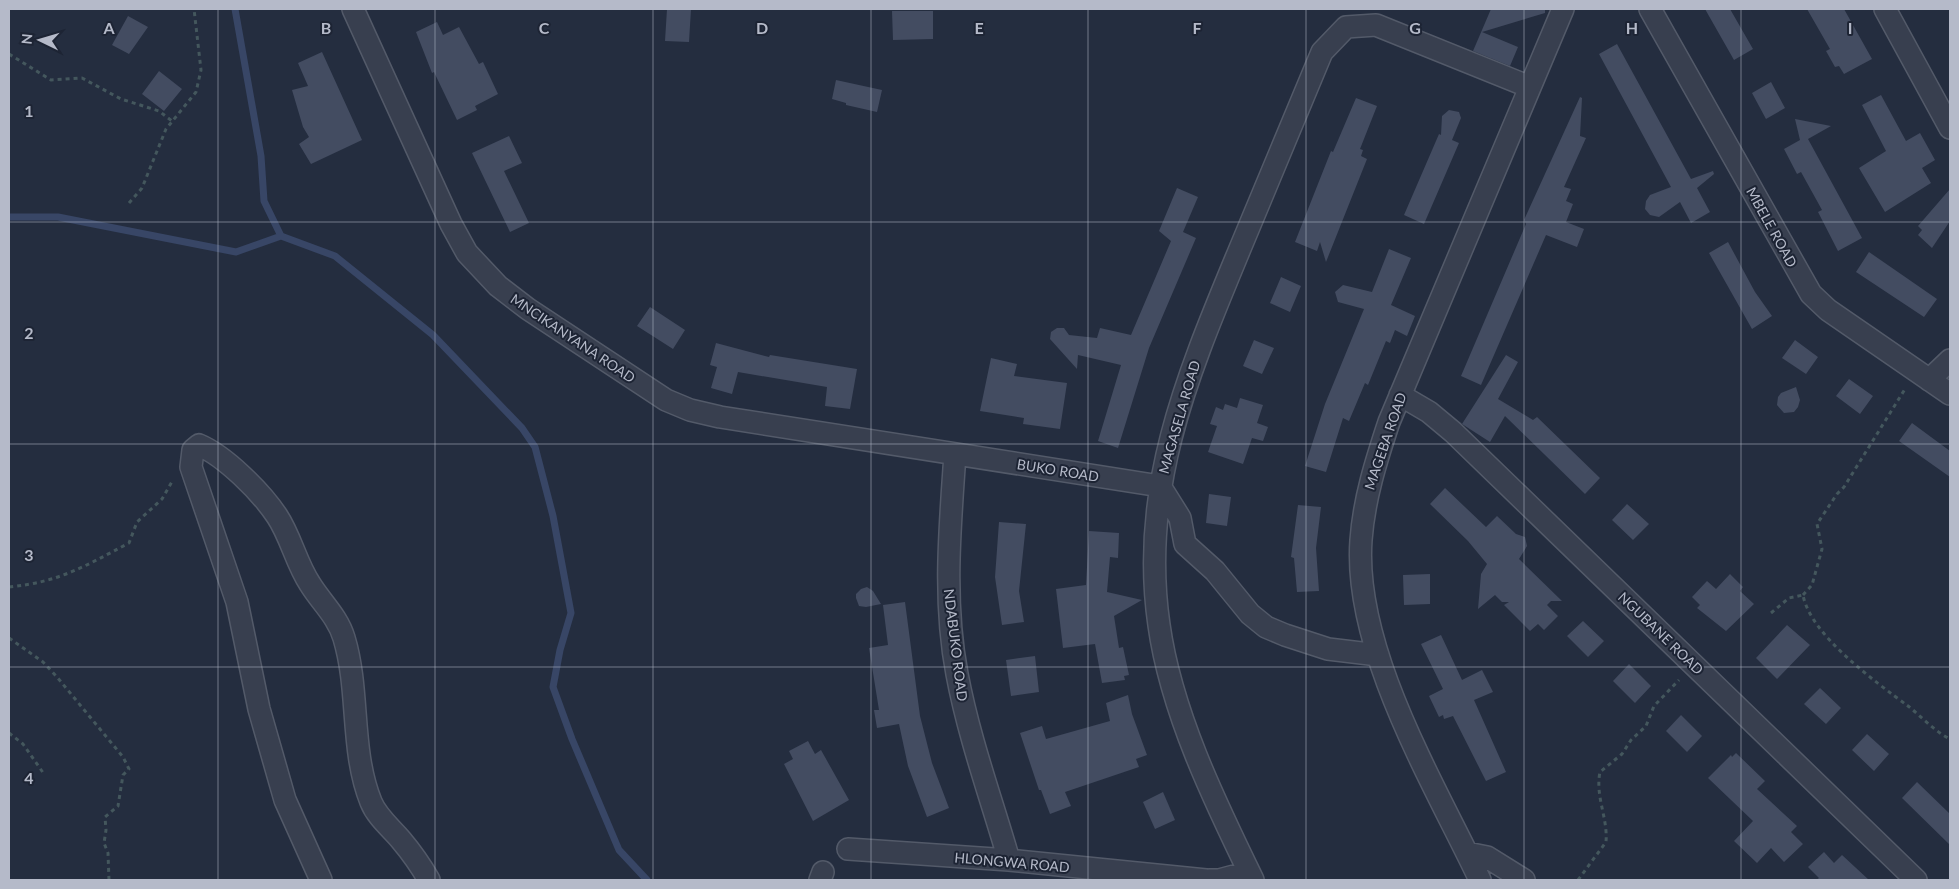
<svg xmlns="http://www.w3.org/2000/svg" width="1959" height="889" viewBox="0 0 1959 889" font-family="Lato,sans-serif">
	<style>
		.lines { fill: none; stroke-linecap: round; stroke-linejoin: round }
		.stream { stroke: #384666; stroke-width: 7 }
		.building { fill: #434c61 }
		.minor-casing { stroke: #535a69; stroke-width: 24 }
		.path { stroke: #44575d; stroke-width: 3; stroke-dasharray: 4 4; stroke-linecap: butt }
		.minor { stroke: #383f4f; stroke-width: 21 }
		.grid { fill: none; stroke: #b5bac9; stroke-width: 1; stroke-opacity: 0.55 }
		.labels { text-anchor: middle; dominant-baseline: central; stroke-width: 4; stroke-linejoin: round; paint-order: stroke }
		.street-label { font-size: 14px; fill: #b5bac9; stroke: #1d2434 }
		.grid-label { font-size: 16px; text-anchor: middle; font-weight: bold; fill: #b5bac9; stroke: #1d2434; stroke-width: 4; stroke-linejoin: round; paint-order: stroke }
	</style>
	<rect width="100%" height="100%" fill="#242d3f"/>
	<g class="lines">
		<path class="stream" d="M235 9 261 156 264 201 281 236 335 256 433 335 522 428 535 447 553 516 571 613 560 650 553 687 572 739 619 850 647 880
			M9 217H58L236 252 281 236"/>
	</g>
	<path class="building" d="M667 9H691L689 42 665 41Z
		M1491 9H1545V13L1482 32 1518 47 1510 66 1473 51Z
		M1705 9H1730L1753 49 1734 60Z
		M1807 9H1844L1872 59 1844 74 1839 66 1835 67 1826 51 1830 49Z
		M892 11H933V39L893 40Z
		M128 16 148 27 129 54 112 45Z
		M437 22 443 35 459 27 479 64 483 62 498 94 475 106 477 110 457 120 434 72 432 73 416 32Z
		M1617 44 1691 179 1713 171 1714 174 1697 188 1710 212 1691 223 1680 202 1659 217 1650 215 1645 209 1646 201 1650 195 1671 187 1599 54Z
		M322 52 362 140 311 164 299 144 309 137 303 127 292 90 308 86 298 63Z
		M159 71 182 89 164 111 142 94Z
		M836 80 882 90 877 112 846 105V103L832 99Z
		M1771 82 1785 108 1766 119 1752 93Z
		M1881 95 1906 141 1920 133 1935 160 1922 168 1931 183 1885 212 1859 168 1886 151 1862 105Z
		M1580 97 1582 98 1580 136 1586 138 1564 187 1571 189 1566 201 1573 204 1566 222 1584 229 1577 247 1546 235 1481 385 1461 376 1526 224 1524 220Z
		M1356 98 1377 106 1360 149 1363 150 1361 156 1367 159 1326 262 1320 242 1317 251 1295 242 1331 151 1333 152Z
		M1449 110 1459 112 1461 118 1452 140 1459 143 1424 224 1404 215 1439 134 1441 135 1442 116Z
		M1795 119 1831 126 1808 139 1862 238 1838 251 1818 212 1822 210 1801 172 1797 174 1784 149 1800 140Z
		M509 136 522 163 504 171 529 223 510 232 472 153Z
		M1177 188 1198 197 1183 232 1196 238 1149 348 1118 448 1098 441 1121 365 1078 355 1077 369 1050 339 1051 332 1057 328H1064L1069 335 1097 338 1100 328 1131 335 1171 241 1159 231Z
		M1950 189V221L1932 248 1918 235 1922 230 1918 226Z
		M1728 242 1755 292 1772 316 1752 329 1709 253Z
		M1389 249 1411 258 1391 305 1415 316 1407 336 1395 330 1390 343 1386 341 1368 385 1365 383 1349 421 1343 418 1326 472 1305 466 1325 404 1364 309 1338 302 1335 292 1343 285 1372 292Z
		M1869 252 1937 299 1924 317 1856 272Z
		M1281 277 1301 286 1290 312 1270 303Z
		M650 307 685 330 673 349 637 326Z
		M1254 340 1274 348 1262 374 1243 366Z
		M1795 340 1818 357 1806 374 1782 358Z
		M716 343 769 357 770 355 857 369 850 409 825 406 827 387 738 372 732 394 711 388 717 367 710 365Z
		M1506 355 1518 362 1498 399 1533 420 1537 417 1600 478 1585 494 1505 416 1490 442 1462 424Z
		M991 358 1017 364 1014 376 1067 383 1060 429 1023 424 1024 418 980 411Z
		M1849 379 1873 396 1860 414 1836 396Z
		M1796 387 1800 400 1798 407 1794 412 1784 413 1777 405 1778 397 1781 393Z
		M1240 398 1263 405 1257 423 1268 427 1263 441 1252 438 1243 464 1208 452 1217 426 1210 424 1216 407 1223 410 1225 404 1237 408Z
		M1912 423 1950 451V477L1899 441Z
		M1445 488 1486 527 1497 516 1516 534 1525 537 1527 546 1519 559 1562 601H1551L1547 605 1558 616 1544 630 1538 624 1530 631 1504 605 1509 602H1502L1495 595 1478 609 1481 574 1487 564 1468 541 1430 504Z
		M1209 494 1231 497 1227 526 1206 523Z
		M1627 504 1649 524 1633 540 1612 520Z
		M1298 505 1321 507 1316 548 1319 591 1297 592 1294 558 1291 557Z
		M999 522 1026 524 1019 591 1024 622 1002 625 995 577Z
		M1089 531 1119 533 1118 558 1110 557 1107 592 1142 600 1114 616 1119 648 1123 647 1129 675 1124 676 1125 680 1102 683 1095 644 1063 648 1056 589 1086 585Z
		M1430 574V604L1404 605 1403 575Z
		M1730 574 1743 587 1740 591 1754 604 1726 631 1697 608 1700 605 1692 597 1707 581 1716 589Z
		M867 587 873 591 881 604 866 607 859 606 856 598V594L861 589Z
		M905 602 920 716 932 763 949 808 927 817 908 766 899 724 877 728 874 710H879L869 648 888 645 883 605Z
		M1583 621 1604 641 1588 657 1567 636Z
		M1787 625 1810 645 1777 679 1756 658Z
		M1441 635 1462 680 1482 670 1493 692 1474 700 1506 772 1486 781 1453 716 1444 719 1443 715 1439 717 1429 696 1443 689 1421 644Z
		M1035 656 1039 692 1011 696 1006 660Z
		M1629 664 1651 686 1635 703 1613 681Z
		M1820 688 1841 708 1826 724 1804 704Z
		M1128 695 1132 714 1147 755 1136 759 1139 767 1065 792 1071 806 1050 814 1041 790H1039L1020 733 1042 726 1046 739 1110 721 1106 703Z
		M1681 715 1702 736 1687 752 1666 731Z
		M1867 734 1889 754 1874 771 1852 750Z
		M808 741 815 754 821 750 849 800 813 821 784 764 793 759 789 751Z
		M1736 753 1765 781 1757 789 1797 826 1791 832 1803 844 1784 862 1771 848 1757 863 1734 841 1753 821 1708 778 1731 755 1732 757Z
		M1917 782 1950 814V845L1902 798Z
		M1163 792 1175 820 1155 829 1143 802Z
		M1824 852 1834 863 1842 855 1869 880H1816L1819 878 1808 867Z"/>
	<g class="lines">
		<g class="minor-casing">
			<path id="minor" d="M353 9 451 224 467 253 498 286 528 309 666 400 690 410 720 417 1160 486 1180 518 1185 544 1215 571 1250 614 1266 627 1285 635 1328 649 1378 655
				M1650 9 1811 294 1828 310 1950 394
				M1885 9 1950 128
				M1929 380 1950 360
				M1400 395 1429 412 1453 432 1916 880
				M955 454C950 527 943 601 957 674 969 738 991 798 1009 860
				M848 849 1009 860 1206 880
				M1467 853 1487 857 1524 880
				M321 880 285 800 259 709 237 602 191 467 193 450 199 445C225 456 261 492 277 516 291 537 296 563 310 584 321 602 338 617 344 638 360 691 350 750 371 802 377 817 391 828 401 840 412 853 421 866 429 880
				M820 880 823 872
				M1209 880H1219L1249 872
				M1253 880C1215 802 1171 712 1159 625 1139 488 1188 374 1239 251 1267 185 1294 118 1322 52L1346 27 1376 25 1530 87
				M1480 880C1434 783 1353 650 1361 540 1364 499 1376 461 1389 422L1563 9"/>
		</g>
		<path class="path" d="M9 54 51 80 82 78 121 99 159 111 172 121
			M129 203 142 188 166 129 196 92 201 70 194 9
			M9 587C60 582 85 566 129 543L137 522 162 499 173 480
			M1803 595 1812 585 1822 549 1817 524 1837 494 1844 487 1905 389
			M1771 613 1789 598 1803 595C1810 635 1877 683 1908 706 1922 717 1934 731 1950 739
			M9 638 43 662 57 677 123 757 129 769 123 775 118 806 105 817 106 830 104 843 108 853 109 880
			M9 733 23 744 44 774
			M1578 880 1606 842C1608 818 1595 796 1600 772L1622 754 1631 740 1646 726 1654 706 1679 680"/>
		<use href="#minor" class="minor"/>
	</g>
	<path class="grid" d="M218 9V880M435 9V880M653 9V880M871 9V880M1088 9V880M1306 9V880M1524 9V880M1741 9V880M9 222H1950M9 444H1950M9 667H1950"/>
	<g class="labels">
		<g class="street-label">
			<text transform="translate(1772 227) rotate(61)">MBELE ROAD</text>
			<text transform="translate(573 338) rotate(34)">MNCIKANYANA ROAD</text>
			<text transform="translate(1179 417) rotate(-74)">MAGASELA ROAD</text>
			<text transform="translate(1385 441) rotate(-71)">MAGEBA ROAD</text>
			<text transform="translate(1058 470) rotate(9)">BUKO ROAD</text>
			<text transform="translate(1661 633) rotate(44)">NGUBANE ROAD</text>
			<text transform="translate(956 645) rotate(83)">NDABUKO ROAD</text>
			<text transform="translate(1012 862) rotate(5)">HLONGWA ROAD</text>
		</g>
	</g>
	<g class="grid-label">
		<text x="109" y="34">A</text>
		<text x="326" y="34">B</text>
		<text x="544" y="34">C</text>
		<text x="762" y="34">D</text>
		<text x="979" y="34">E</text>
		<text x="1197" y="34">F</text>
		<text x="1415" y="34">G</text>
		<text x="1632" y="34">H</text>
		<text x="1850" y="34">I</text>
		<text x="29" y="117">1</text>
		<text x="29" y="339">2</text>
		<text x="29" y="561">3</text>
		<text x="29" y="784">4</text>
	</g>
	<rect width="1959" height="889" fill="none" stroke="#b5bac9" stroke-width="20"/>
	<g transform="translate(40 40) rotate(275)" stroke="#1d2434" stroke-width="4" paint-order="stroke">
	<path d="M0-4L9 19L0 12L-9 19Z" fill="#b5bac9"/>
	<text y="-8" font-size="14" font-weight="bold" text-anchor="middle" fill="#b5bac9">N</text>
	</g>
</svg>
